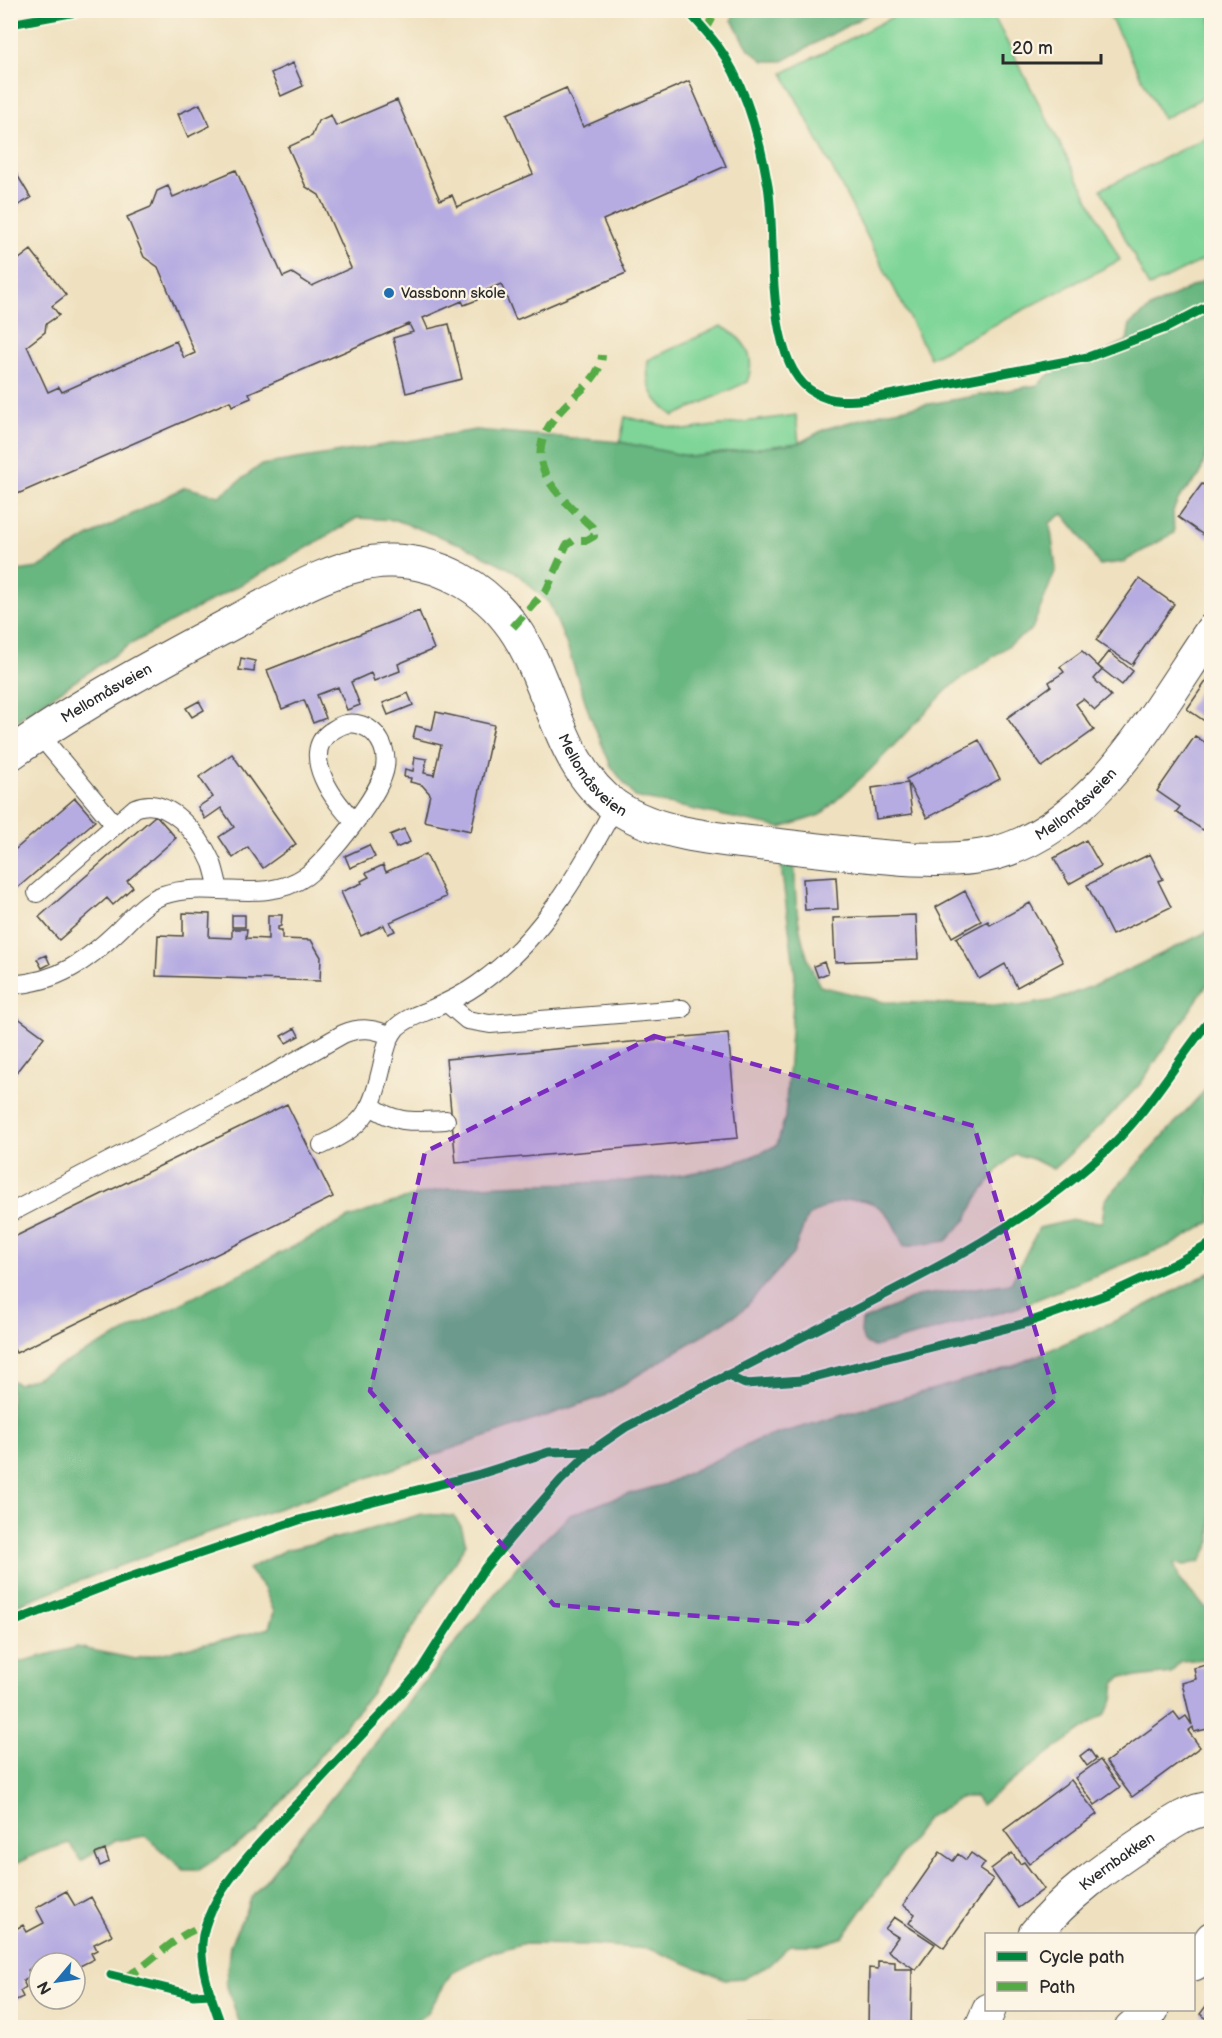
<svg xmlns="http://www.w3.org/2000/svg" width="1222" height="2038" viewBox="0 0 1222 2038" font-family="'Balsamiq Sans',sans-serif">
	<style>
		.green { fill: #7fd598; stroke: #558062; stroke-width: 1.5 }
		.forest { fill: #67b680; stroke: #497056; stroke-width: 1.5 }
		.building { fill: #b6ace1 }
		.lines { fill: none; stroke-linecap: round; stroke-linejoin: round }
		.lane-casing { stroke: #484641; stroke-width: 20 }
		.street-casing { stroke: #484641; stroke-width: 35 }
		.lane { stroke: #fff; stroke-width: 18 }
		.street { stroke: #fff; stroke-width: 33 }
		.quiet { stroke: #54ab44; stroke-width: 8; stroke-dasharray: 15 8; stroke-linecap: butt }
		.cycleway-casing { stroke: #fcf5e5; stroke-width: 13 }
		.cycleway { stroke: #00873e; stroke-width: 9 }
		.marked { fill: #7b2cbf; fill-opacity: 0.2; stroke: #7b2cbf; stroke-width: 4.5; stroke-dasharray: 12 8; stroke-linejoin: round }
		.poi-dot { fill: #1f6fb2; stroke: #fcf5e5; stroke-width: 2 }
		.labels { text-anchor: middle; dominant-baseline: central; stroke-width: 4.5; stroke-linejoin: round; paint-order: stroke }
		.poi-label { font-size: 15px; fill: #2b2b2b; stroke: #fcf5e5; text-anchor: start }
		.street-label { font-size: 15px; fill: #2b2b2b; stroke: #fcf5e5 }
	</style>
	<rect width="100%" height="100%" fill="#fcf5e5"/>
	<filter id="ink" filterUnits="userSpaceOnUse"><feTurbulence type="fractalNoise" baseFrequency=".0167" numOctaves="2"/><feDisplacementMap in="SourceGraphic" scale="12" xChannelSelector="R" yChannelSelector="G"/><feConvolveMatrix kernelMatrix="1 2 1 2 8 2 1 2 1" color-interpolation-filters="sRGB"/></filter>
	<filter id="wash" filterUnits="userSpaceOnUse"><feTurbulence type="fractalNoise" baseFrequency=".008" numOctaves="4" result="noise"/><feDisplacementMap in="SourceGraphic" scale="24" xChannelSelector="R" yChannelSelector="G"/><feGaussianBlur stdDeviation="1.35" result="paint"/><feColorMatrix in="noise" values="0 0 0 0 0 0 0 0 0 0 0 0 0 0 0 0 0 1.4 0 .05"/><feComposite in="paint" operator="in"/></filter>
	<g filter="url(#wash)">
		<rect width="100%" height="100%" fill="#efe1c0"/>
		<path class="green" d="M904 11H991L1120 260 930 358 783 73Z
			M1107 11H1211V93L1163 119Z
			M1211 135V256L1149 287 1101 189Z
			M721 326C744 338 757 356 747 382L674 416C653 401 645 386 648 360Z
			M796 415 799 443 692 457 620 442 625 417 685 430Z"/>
		<path class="forest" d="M734 11V10L874 11 783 61H764L749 49 732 20Z
			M1211 277V444L1208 447 1200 475 1179 498 1173 511 1174 533 1123 562 1099 565 1078 532 1063 514 1050 523 1056 569 1032 629 950 687 870 770 820 815 781 828 635 797 611 766 589 713 566 643 549 603 514 571 465 546 396 520 357 518 288 559 131 644 11 724V572L38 568 88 537 185 487 219 496 261 465 476 430 620 442 692 457 799 443 825 429 889 411 1038 385 1063 361 1088 360 1127 341 1130 324 1152 307Z
			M795 865C794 905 800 951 820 986L884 1002 1019 1006 1056 1000 1105 981 1211 930 1212 975 1209 982 1141 1083 1095 1131 1053 1169 1033 1159 1015 1154 998 1170 977 1198 967 1219 946 1241 904 1247C899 1237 895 1225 889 1217 867 1188 831 1201 807 1217L793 1254 742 1311 604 1396 193 1538 11 1607V1380L18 1384 37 1377 349 1218C386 1205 424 1190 463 1187 563 1179 687 1193 777 1145L785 1117 795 975 781 866Z
			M1211 1073V1222L1175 1243 1016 1308 874 1347 864 1342 861 1333 862 1321 917 1296 1011 1283 1039 1228 1073 1220 1102 1222 1105 1200 1205 1090Z
			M1211 1272V1542L1201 1561 1185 1565 1174 1563 1180 1581 1211 1613V1651L1205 1659 1180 1661 1171 1673 1137 1677 1122 1676 1115 1683 1113 1700 1106 1713 1049 1753 981 1805 975 1797H962L928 1817 843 1937 820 1945H790L768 1966 745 1978 725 1979 650 1949 594 1945 521 1944 487 1954 452 1972 427 2014 404 2027H241L226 1984 230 1945 252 1897 518 1565 570 1515 615 1498 665 1484 760 1439 1014 1366 1128 1315Z
			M422 1514 453 1516 461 1526 466 1544 371 1694 256 1833 199 1870H184L145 1836 114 1841 81 1861 69 1843 40 1852 11 1866V1664L77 1647 135 1659 229 1639 269 1628 274 1612 264 1588 248 1569 285 1550 354 1534Z"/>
		<g id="blocks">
			<path class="building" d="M293 63 303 86 281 96 271 73Z
				M689 81 726 166 603 220 626 273 516 320 501 284 475 295 477 300 464 305 462 301 423 318 428 329 449 324 462 379 406 393 393 338 413 332 409 324 249 393 251 398 232 406 230 401 13 496 10 489V266L31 250 66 295 52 306 59 315 46 324 45 332 27 346 48 392 59 387 62 392 176 341 184 358 195 353 158 267 144 257 127 217 151 207 157 191 168 186 173 197 236 170 283 277 292 273 312 286 351 268 319 195 306 187 288 147 312 136 318 121 331 115 336 126 397 100 440 200 452 195 457 207 533 174 507 114 566 88 583 127Z
				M200 104 210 126 188 137 178 114Z
				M16 173 31 198 10 210V177Z
				M1212 478V541L1178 517 1202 484 1206 486Z
				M1139 579 1174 604 1132 665 1096 640Z
				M419 611 434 649 398 664 400 671 374 681 371 673 351 682 360 705 347 710 338 687 317 695 326 718 313 723 304 700 282 709 267 670Z
				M1082 651 1102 670 1094 679 1111 696 1095 710 1083 699 1076 704 1094 730 1042 767 1007 718 1051 686 1049 682 1064 672 1060 667Z
				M1109 652 1133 671 1122 685 1098 666Z
				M241 658 255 661 254 672 239 670Z
				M1207 680 1212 684V726L1187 709Z
				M408 693 413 705 388 715 383 703Z
				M199 701 204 710 192 717 186 708Z
				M436 712 494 725 471 831 424 821 430 794 422 785 410 782 411 778 404 777 405 769 413 771 415 757 427 759 424 773 434 775 441 745 413 738 416 726 432 730Z
				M1195 736 1212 747V770L1209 774 1212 776V817L1203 830 1176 812 1180 807 1157 791Z
				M979 740 1000 779 927 818 908 783 912 814 876 819 872 788 908 783 906 779Z
				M232 754 296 844 263 868 248 847 233 858 219 837 234 827 221 808 205 819 198 807 213 797 199 777Z
				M75 798 95 821 14 891 10 886V854Z
				M156 815 176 838 127 881 133 887 113 905 107 898 59 940 39 917Z
				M404 829 410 842 396 848 390 835Z
				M1086 840 1101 866 1069 884 1054 858Z
				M369 845 375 857 350 868 345 856Z
				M426 854 446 897 390 922 395 931 388 934 384 925 361 936 341 892 362 883 361 881 369 877 366 873 383 865 386 872Z
				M1150 854 1163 879 1158 881 1171 907 1112 935 1087 885Z
				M836 877 838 909 805 910 803 879Z
				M965 891 981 921 952 937 936 907Z
				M1030 903 1063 962 1017 987 1005 964 979 979 956 938 988 921 990 925Z
				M183 913 210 914 209 937 232 938V929H247L246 938 268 939V915H282L281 926 278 927V930H282V939L311 940 321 957 320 981 156 976 158 935 183 936Z
				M232 915H245V927H232Z
				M916 915 918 959 835 962 833 918Z
				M46 955 50 964 42 968 37 959Z
				M824 962 828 973 818 977 814 966Z
				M10 1012 44 1037 10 1080Z
				M295 1028 299 1036 286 1043 281 1036Z
				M728 1033 738 1138 456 1163 446 1059Z
				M287 1104 333 1197 16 1353 10 1341V1239Z
				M1210 1664 1212 1728 1194 1732 1193 1727 1188 1731 1200 1747 1132 1797 1106 1762 1174 1712 1180 1720 1186 1716 1192 1725 1182 1683 1196 1679 1194 1668Z
				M1089 1749 1096 1759 1087 1766 1080 1756Z
				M1100 1760 1120 1787 1095 1805 1075 1778Z
				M1071 1780 1097 1814 1029 1864 1004 1830Z
				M105 1850 109 1862 100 1866 95 1854Z
				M940 1852 953 1861 958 1854 966 1860 971 1853 985 1863 980 1870 993 1879 944 1948 909 1923 915 1914 903 1905Z
				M1012 1853 1020 1864 1024 1862 1044 1889 1018 1908 991 1869Z
				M66 1891 75 1906 91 1897 112 1935 94 1944 97 1950 91 1953 94 1959 78 1967 75 1961 66 1963 64 1960 59 1963H39L28 1970 31 1977 23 1981 26 1987 20 1991 23 1997 14 2001 10 1995V1932L23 1925 27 1932 44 1923 36 1908Z
				M894 1917 935 1944 916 1970 888 1951 898 1937 885 1929Z
				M878 1961 895 1962V1969H912L911 2028H868L869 1968 878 1969Z
				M1212 1998V2022L1200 2014Z
				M743 2023 828 2024V2028H743Z"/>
		</g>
	</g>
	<g filter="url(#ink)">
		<use href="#blocks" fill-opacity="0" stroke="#484641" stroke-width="1.5"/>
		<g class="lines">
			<g class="lane-casing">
				<path id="lane" d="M39 734 115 825
					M37 893 135 808C168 794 200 836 212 863 215 872 217 881 219 890
					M10 985C59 982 87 961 121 928 133 916 146 901 163 895 209 879 263 906 306 876 327 861 382 793 385 767 387 755 383 743 375 734 368 726 356 722 346 724 340 725 335 729 330 732 299 754 335 803 354 821
					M447 1003 467 1020 490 1024 682 1009
					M371 1105C394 1125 418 1121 446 1120
					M322 1145C368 1124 372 1109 383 1062 385 1050 388 1037 396 1028 406 1018 420 1014 432 1009 448 1002 463 995 477 985 540 942 580 872 615 806
					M10 1213 232 1097 343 1034C360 1027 374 1028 391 1036"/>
			</g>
			<g class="street-casing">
				<g id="street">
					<path id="s1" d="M10 754C82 703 159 662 236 621 280 598 337 562 388 561 438 560 485 587 513 627 552 682 558 766 615 806 660 837 729 840 783 846 826 851 870 856 913 859 941 860 969 860 996 853 1096 826 1157 710 1212 630"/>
					<path id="s2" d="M1035 1934C1066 1895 1106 1867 1147 1840 1167 1827 1187 1810 1212 1808"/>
					<path d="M1194 1964 1212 1938"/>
					<path d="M981 2028 989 2010"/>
					<path d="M1131 2028 1152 2010"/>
				</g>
			</g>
			<use href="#lane" class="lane"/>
			<use href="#street" class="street"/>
			<path class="quiet" d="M705 31 717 10
				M513 627 547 589 566 546 574 540H587L594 536 592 527C541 481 515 451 575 396 588 384 601 373 602 355
				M125 1977C154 1964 174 1933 205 1926"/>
			<g class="cycleway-casing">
				<path id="cycleway" d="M687 10C697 21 708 33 717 45 746 84 760 139 768 186 777 237 762 365 815 393 832 403 849 401 868 399L1088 357 1168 327 1212 304
					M10 24 87 10
					M726 1375 745 1384 802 1380 1026 1323 1111 1293 1174 1264 1212 1243
					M10 1623 118 1581 299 1520 480 1474 549 1452 591 1451
					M111 1975 193 1995 211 1994
					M222 2028C213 2001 200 1972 202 1943 205 1890 280 1822 315 1785 344 1753 374 1722 403 1691L422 1668 485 1568 523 1523 561 1480 591 1451 626 1427C699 1389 772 1352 845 1315 936 1269 1029 1222 1105 1152 1148 1112 1176 1062 1212 1017"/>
			</g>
			<use href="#cycleway" class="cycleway"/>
		</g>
	</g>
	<path class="marked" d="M654 1036 974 1126 1056 1399 804 1624 554 1605 370 1391 425 1152Z"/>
	<circle class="poi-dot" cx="389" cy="293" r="6"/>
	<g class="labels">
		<g class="poi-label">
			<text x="401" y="293">Vassbonn skole</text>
		</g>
		<g class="street-label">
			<text stroke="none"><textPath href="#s1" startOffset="114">Mellomåsveien</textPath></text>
			<text stroke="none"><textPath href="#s1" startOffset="744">Mellomåsveien</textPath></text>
			<text stroke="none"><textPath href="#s1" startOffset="1266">Mellomåsveien</textPath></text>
			<text stroke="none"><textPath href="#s2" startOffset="110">Kvernbakken</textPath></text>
		</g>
	</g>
	<rect width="1222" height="2038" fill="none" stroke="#fcf5e5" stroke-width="36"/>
	<rect x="985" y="1933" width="210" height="78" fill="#fcf5e5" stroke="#a8a49b" stroke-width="1.5"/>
	<rect x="997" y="1952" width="30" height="9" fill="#00873e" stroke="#a8a49b" stroke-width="1.5"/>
	<text x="1039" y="1963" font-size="18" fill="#2b2b2b">Cycle path</text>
	<rect x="997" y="1982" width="30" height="9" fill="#54ab44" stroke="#a8a49b" stroke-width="1.5"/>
	<text x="1039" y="1993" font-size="18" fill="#2b2b2b">Path</text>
	<g transform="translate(57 1981) rotate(241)"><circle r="28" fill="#fcf5e5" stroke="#a8a49b" stroke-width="1.5"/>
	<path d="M0-4.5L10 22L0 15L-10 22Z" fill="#1f6fb2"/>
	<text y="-9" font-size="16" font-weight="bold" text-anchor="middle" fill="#2b2b2b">N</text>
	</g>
	<path d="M1003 54v9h98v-9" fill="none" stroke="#2b2b2b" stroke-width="3"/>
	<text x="1012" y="54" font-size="18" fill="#2b2b2b" stroke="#fcf5e5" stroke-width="4.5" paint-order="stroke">20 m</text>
</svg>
